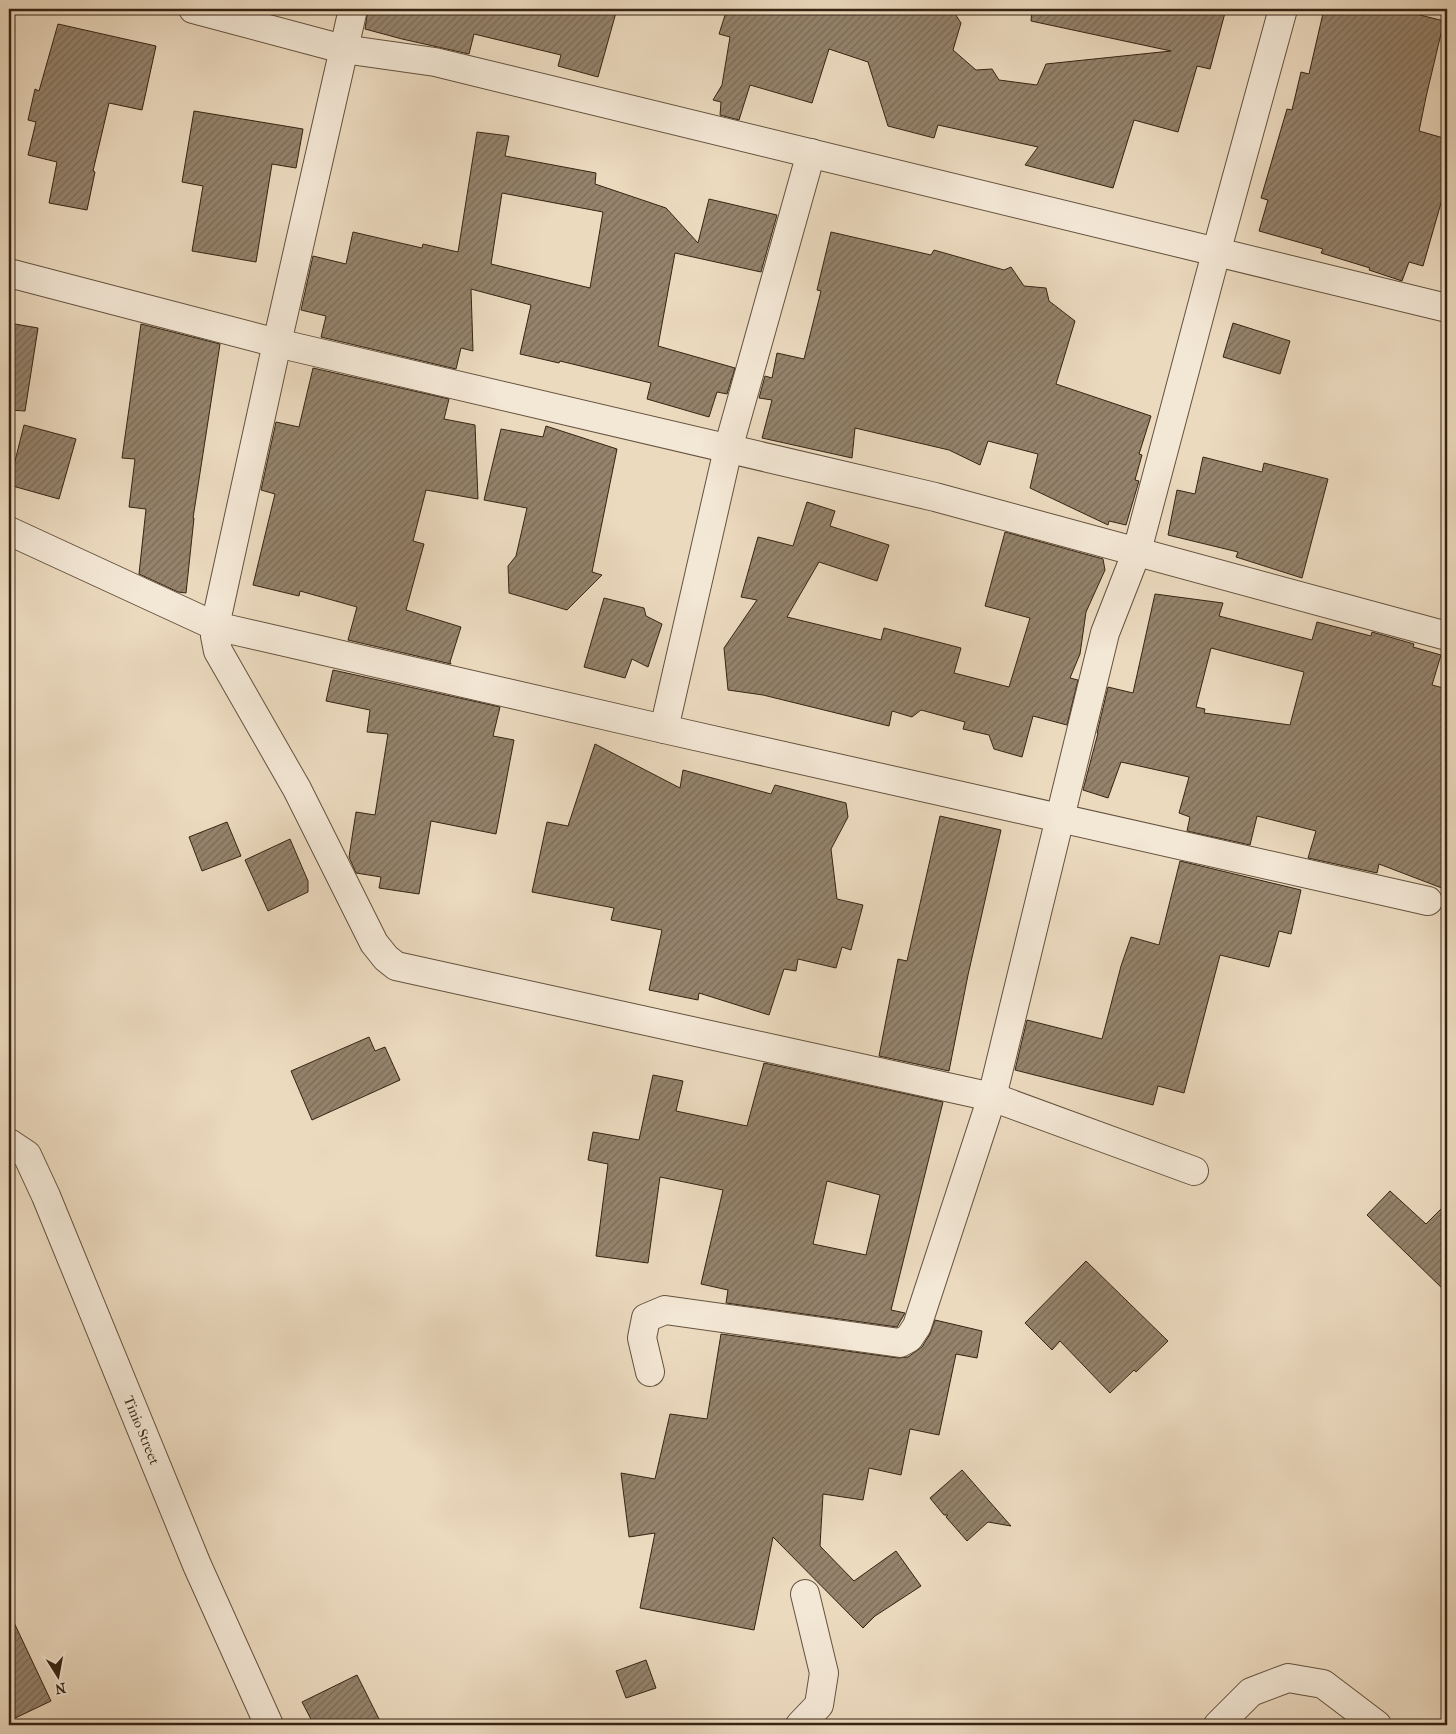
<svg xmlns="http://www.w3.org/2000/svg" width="1456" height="1734" viewBox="0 0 1456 1734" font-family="'IM FELL French Canon',serif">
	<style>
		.building { fill: url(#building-hatch); stroke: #362413; fill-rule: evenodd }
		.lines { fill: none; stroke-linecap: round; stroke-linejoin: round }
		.minor-casing { stroke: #64523e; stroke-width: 30 }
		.minor { stroke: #f3e7d5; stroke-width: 28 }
		.labels { text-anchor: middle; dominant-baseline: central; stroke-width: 5; stroke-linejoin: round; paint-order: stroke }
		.street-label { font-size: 14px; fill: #362413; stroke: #f3e7d5 }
	</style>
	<defs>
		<pattern id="building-hatch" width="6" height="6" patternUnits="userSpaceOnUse" patternTransform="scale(1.25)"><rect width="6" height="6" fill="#95836c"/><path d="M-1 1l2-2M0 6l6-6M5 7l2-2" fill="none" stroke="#7a6b58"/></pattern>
	</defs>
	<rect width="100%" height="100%" fill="#ecdabf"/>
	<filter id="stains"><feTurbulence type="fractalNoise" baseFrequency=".004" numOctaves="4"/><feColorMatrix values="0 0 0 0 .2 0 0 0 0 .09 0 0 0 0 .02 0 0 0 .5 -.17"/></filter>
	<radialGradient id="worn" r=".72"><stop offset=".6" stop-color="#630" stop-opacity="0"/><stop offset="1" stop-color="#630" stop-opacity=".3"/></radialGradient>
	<path class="building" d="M368 9H617L598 77 558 66 561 55 474 34 469 54 402 39 365 29Z
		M727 9H952L961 23 953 50 976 70 992 69 999 80 1037 85 1046 64 1171 51 1031 21 1032 9H1226L1210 69 1197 66 1178 132 1134 120 1113 188 1025 165 1038 147 938 125 934 138 888 126 868 62 829 49 812 103 750 85 739 120 720 115 721 102 713 100 722 85 730 37 719 34Z
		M1324 9H1396L1444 21 1426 97 1419 131 1447 139V182L1423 266 1409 262 1402 281 1369 270 1370 268 1321 253 1323 249 1259 231 1268 200 1261 198 1287 109 1292 110 1301 72 1309 74Z
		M58 24 156 46 142 110 109 103 93 171 95 172 87 210 49 203 57 162 28 155 36 122 28 120 35 89 39 91Z
		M194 111 303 129 296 168 272 164 256 262 192 251 203 186 182 182Z
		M477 132 509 136 505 156 596 173 595 184 666 208 698 243 709 199 777 215 761 272 675 253 658 346 735 368 727 394 717 392 709 417 647 399 651 383 560 361 559 363 520 354 531 305 471 289 473 351 461 348 456 369 321 337 326 316 301 310 313 256 346 264 353 232 422 248 423 244 458 252ZM502 193 603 212 590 288 491 264Z
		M831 232 931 255 934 250 1004 270 1011 267 1024 286 1046 288 1049 301 1075 321 1056 384 1151 416 1139 454 1142 455 1135 480 1139 481 1126 525 1109 521 1108 525 1030 488 1038 454 988 441 980 465 949 450 855 428 852 458 762 438 772 400 759 398 765 376 772 378 777 353 804 359 821 291 817 290Z
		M9 323 38 328 25 411 9 410Z
		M1233 323 1290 341 1280 374 1223 357Z
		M141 324 220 344 193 518H194L186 593 178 592 139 574 146 509 129 507 135 459 122 458Z
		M313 368 449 399 444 419 475 425 478 499 426 490 413 541 424 544 406 610 461 627 450 662 451 664 348 640 357 607 300 591 299 596 253 585 275 494 261 490 276 422 299 427Z
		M24 425 76 439 59 499 9 485Z
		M546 426 617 449 592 572 602 575 567 610 509 593 508 566 516 556 527 508 484 500 501 429 543 437Z
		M1203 457 1262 472 1264 463 1328 479 1302 578 1236 557 1238 552 1168 535 1177 490 1195 494Z
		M807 502 835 511 830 526 889 545 877 581 819 562 787 617 881 640 884 628 961 648 954 673 1009 687 1030 618 985 606 1005 532 1103 559 1105 570 1086 612 1080 654 1070 678 1078 680 1067 725 1033 716 1022 757 994 749 989 735 963 729 965 722 921 710 912 717 892 711 889 726 763 695 728 690 724 648 757 600 741 597 758 537 793 546Z
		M1155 594 1223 603 1219 616 1312 640 1317 622 1371 636 1372 632 1414 644 1413 647 1441 655 1432 685 1447 689V890L1379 864 1377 873 1308 858 1316 831 1257 816 1250 845 1187 831 1190 817 1179 813 1189 777 1121 762 1108 798 1083 790 1098 733H1097L1108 687 1133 693ZM1211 648 1304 672 1290 725 1204 713 1205 709 1196 707Z
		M604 598 644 608 646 616 662 624 648 667 632 659 625 678 584 667Z
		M333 670 500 707 493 736 514 740 496 834 431 821 419 894 379 888 381 877 356 873 349 857 356 812 375 815 388 734 367 732 370 710 326 701Z
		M595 744 680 788 683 770 771 794 775 785 846 803 848 817 831 849 837 899 863 905 851 950 842 947 836 968 798 959 796 971 784 969 769 1015 699 993 698 1000 649 990 662 930 611 920 614 908 532 892 547 822 568 826Z
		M940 816 1001 830 968 975 949 1071 879 1056 898 959 907 961Z
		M227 822 241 856 202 871 189 837Z
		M290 839 308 881V892L268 911 245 860Z
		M1180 861 1301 890 1291 934 1279 931 1269 967 1220 955 1184 1093 1158 1086 1153 1105 1015 1070 1027 1020 1102 1039 1121 966 1131 937 1159 945Z
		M369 1037 375 1051 385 1047 400 1080 312 1120 291 1071Z
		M764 1063 943 1102 891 1310 905 1313 897 1327 726 1303 728 1290 701 1284 723 1190 660 1177 648 1263 596 1256 608 1164 588 1160 593 1132 639 1140 653 1075 683 1081 676 1111 747 1126ZM827 1181 880 1195 866 1255 813 1244Z
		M1390 1191 1426 1224 1447 1203V1293L1367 1215Z
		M1086 1261 1168 1341 1136 1372 1134 1370 1110 1393 1060 1341 1052 1350 1025 1323Z
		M935 1320 982 1331 977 1358 956 1354 939 1435 910 1429 901 1475 869 1468 863 1500 823 1494 820 1546 854 1581 896 1551 921 1586 875 1616 863 1628 773 1537 754 1630 640 1608 655 1533 629 1537 621 1473 655 1479 670 1414 707 1419 721 1334 898 1358 908 1357 922 1347 930 1334Z
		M962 1470 989 1501 1011 1526 988 1522 967 1541 946 1517 948 1515H944L930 1498Z
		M9 1612 51 1701 9 1721Z
		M646 1660 656 1688 626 1698 616 1671Z
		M357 1675 382 1725H314L302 1702Z"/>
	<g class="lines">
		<g class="minor-casing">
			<g id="minor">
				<path d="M193 9 343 49 435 62 1447 308"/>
				<path d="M353 9 277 343 215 626V636L218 651 297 789 374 943 386 958 396 966 992 1097 1194 1171"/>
				<path d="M9 273 277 343 935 497 1447 636"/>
				<path d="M9 531 215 626 664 729 1428 901"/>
				<path d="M664 729 728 449 811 153"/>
				<path id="s1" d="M9 1143 27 1155 46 1196 197 1565 269 1725"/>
				<path d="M650 1372 642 1338 646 1318 665 1310 900 1343 909 1338 917 1326 992 1097 1105 633 1137 551 1216 253 1283 9"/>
				<path d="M800 1725 819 1705 824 1673 805 1594"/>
				<path d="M1218 1725 1251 1692 1288 1678 1323 1684 1377 1725"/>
			</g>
		</g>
		<use href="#minor" class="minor"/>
	</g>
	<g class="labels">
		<g class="street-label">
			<text stroke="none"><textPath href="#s1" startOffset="320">Tinio Street</textPath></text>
		</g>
	</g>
	<rect width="1456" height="1734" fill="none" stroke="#ecdabf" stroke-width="30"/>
	<rect x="10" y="10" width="1436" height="1714" fill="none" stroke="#362413" stroke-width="2.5"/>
	<rect x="15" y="15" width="1426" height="1704" fill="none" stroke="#362413"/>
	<g transform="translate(58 1676) rotate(169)" stroke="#f3e7d5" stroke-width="4" paint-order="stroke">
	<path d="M0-4L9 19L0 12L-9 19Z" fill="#362413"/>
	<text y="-8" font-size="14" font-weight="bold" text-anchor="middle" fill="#362413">N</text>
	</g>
	<rect width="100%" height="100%" filter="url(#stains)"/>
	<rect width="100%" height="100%" fill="url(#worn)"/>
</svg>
